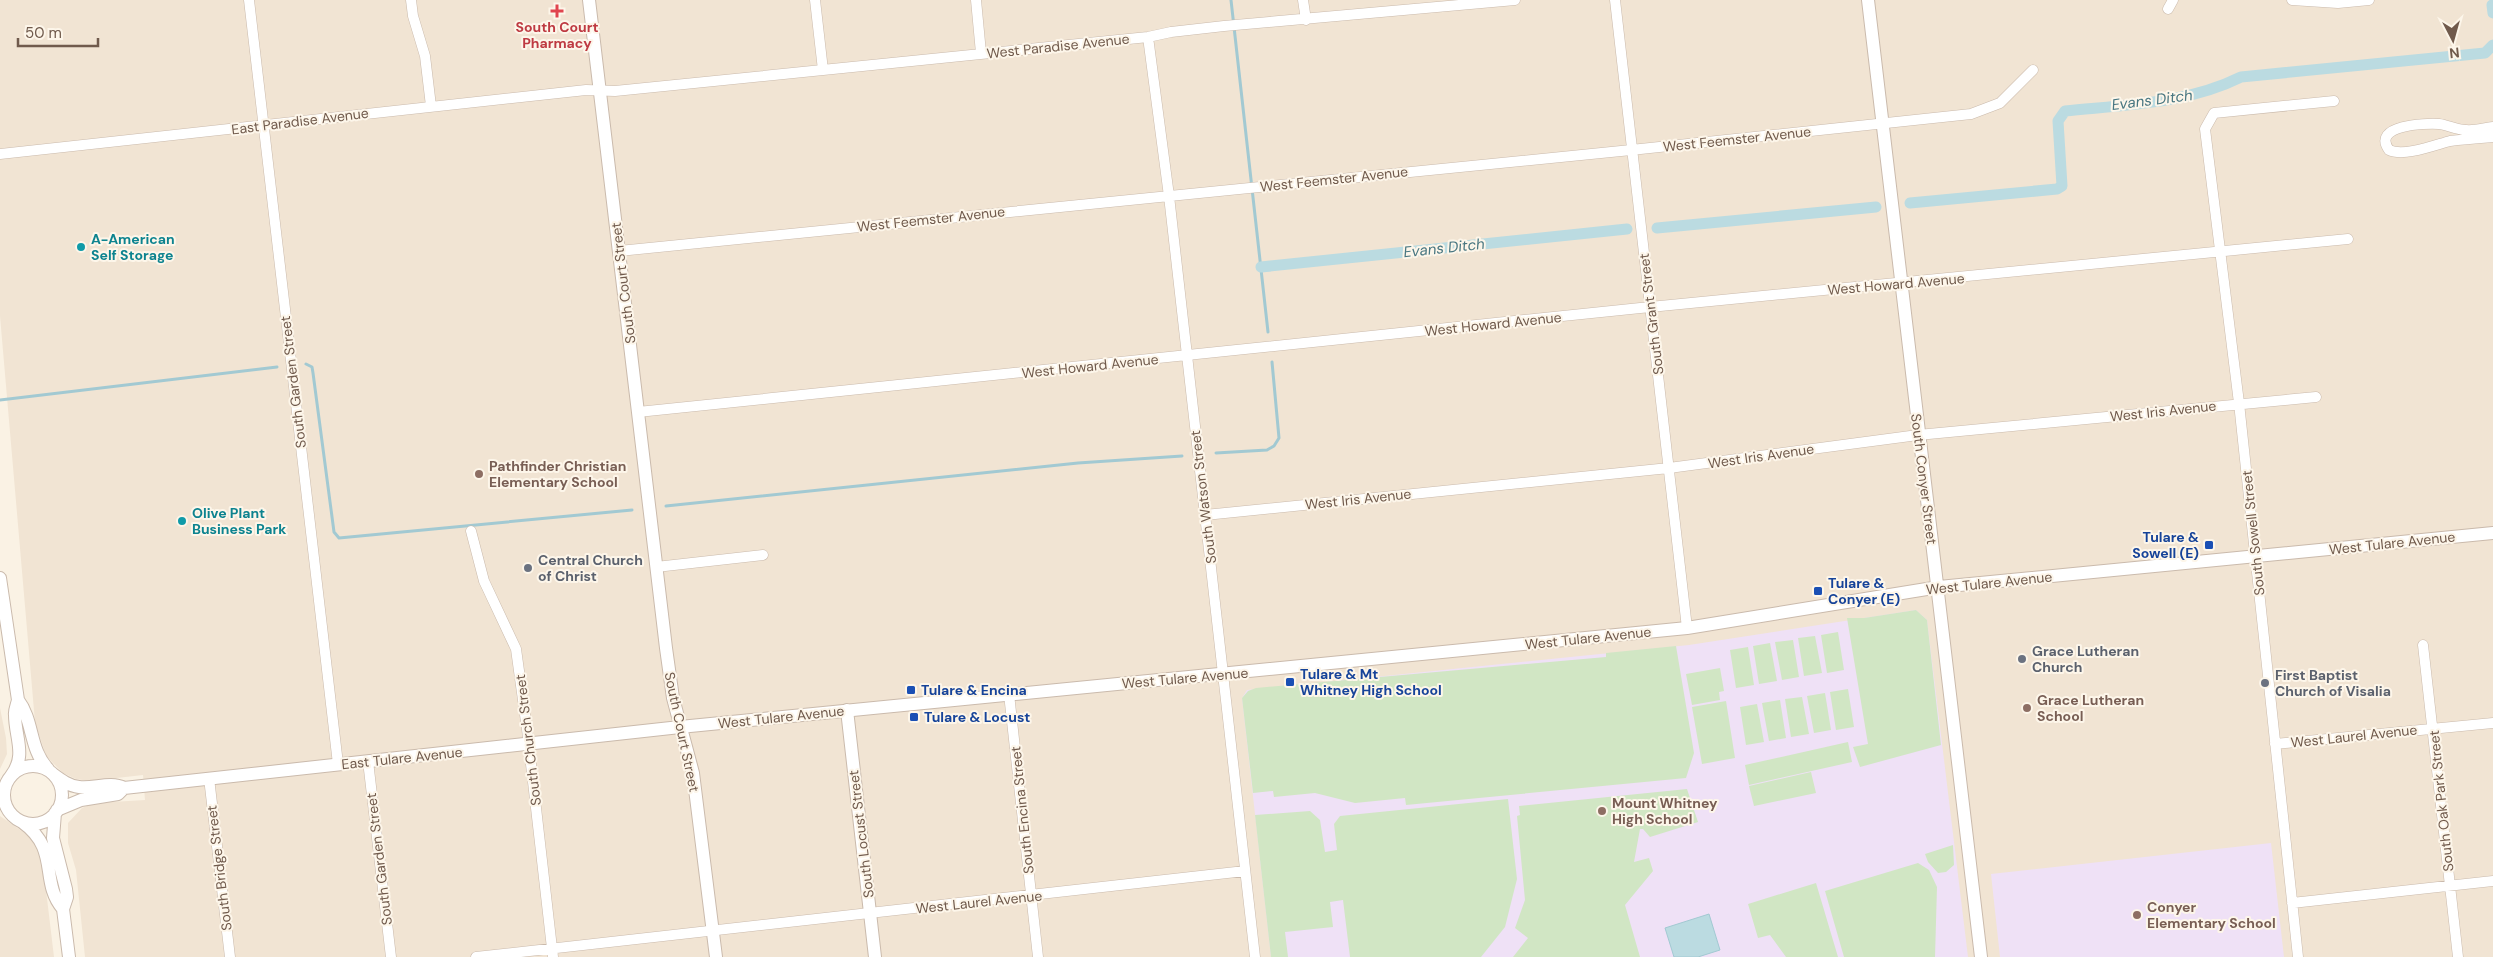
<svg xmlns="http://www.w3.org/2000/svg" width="2493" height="957" viewBox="0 0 2493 957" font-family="'DM Sans',sans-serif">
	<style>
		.residential { fill: #f1e4d3 }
		.education { fill: #efe1f6 }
		.green { fill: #d1e6c4 }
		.water { fill: #bbdbe1; stroke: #a2c9d2 }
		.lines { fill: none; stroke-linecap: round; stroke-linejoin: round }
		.stream { stroke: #a2c9d2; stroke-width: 3 }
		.canal { stroke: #bbdbe1; stroke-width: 11 }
		.minor-casing { stroke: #cabaac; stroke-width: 11 }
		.tertiary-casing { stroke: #cabaac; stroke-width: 14 }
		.minor { stroke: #fff; stroke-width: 10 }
		.tertiary { stroke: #fff; stroke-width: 12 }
		.health-dot { fill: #e0444e; stroke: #fdf6ea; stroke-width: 2 }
		.culture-dot { fill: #0f9aa8; stroke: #fdf6ea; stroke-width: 2 }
		.education-dot { fill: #8d6e63; stroke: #fdf6ea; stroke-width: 2 }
		.transit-dot { fill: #1a4fb4; stroke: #fdf6ea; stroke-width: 2 }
		.worship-dot { fill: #6b7280; stroke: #fdf6ea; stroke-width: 2 }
		.labels { text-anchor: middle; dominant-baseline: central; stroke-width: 4; stroke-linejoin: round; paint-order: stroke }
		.health-label { font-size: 14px; font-weight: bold; fill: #be3a42; stroke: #fdf6ea }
		.street-label { font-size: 14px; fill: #705a4c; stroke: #fdf6ea }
		.culture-label { font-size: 14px; font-weight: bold; fill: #0d838f; stroke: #fdf6ea; text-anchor: start }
		.education-label { font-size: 14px; font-weight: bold; fill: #785e54; stroke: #fdf6ea; text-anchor: start }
		.transit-label { font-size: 14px; font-weight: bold; fill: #164399; stroke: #fdf6ea; text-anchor: start }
		.worship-label { font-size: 14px; font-weight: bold; fill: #5b616d; stroke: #fdf6ea; text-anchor: start }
		.water-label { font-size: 15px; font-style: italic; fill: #487681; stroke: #fdf6ea }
	</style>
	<rect width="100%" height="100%" fill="#faf2e4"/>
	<path class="residential" d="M0 0H2493V957H85L76 870 68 843V823L82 808 95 803 145 800 143 775 90 781 76 779 63 773 46 756 35 722 0 316Z
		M0 708 6 738 7 754 0 769Z
		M0 816 29 836 39 852 43 865 54 957H0Z"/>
	<path class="education" d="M1916 610 1927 620 1968 957H1271L1242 698 1247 690 1689 645Z
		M2271 843 2284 957H2000L1991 874Z"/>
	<path class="green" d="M1916 610 1927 620 1941 745 1860 767 1853 747 1868 744 1847 618H1864Z
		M1838 632 1844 670 1827 673 1821 635Z
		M1815 636 1822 673 1804 676 1798 638Z
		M1793 640 1799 677 1782 680 1775 642Z
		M1770 643 1777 681 1759 684 1753 646Z
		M1676 646 1694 753 1686 778 1406 805 1405 798 1355 803 1315 793 1274 797 1273 791 1253 793 1242 698 1248 691 1256 688 1606 657V653Z
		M1748 647 1754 685 1736 688 1730 650Z
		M1720 668 1724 691 1719 692 1720 700 1692 705 1686 674Z
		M1848 689 1854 727 1836 730 1830 692Z
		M1825 693 1831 730 1814 733 1807 696Z
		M1802 697 1809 734 1791 737 1785 699Z
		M1780 700 1786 738 1769 741 1762 703Z
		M1726 701 1735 758 1702 764 1692 707Z
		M1757 704 1764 742 1746 745 1740 707Z
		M1848 742 1852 762 1749 785 1745 765Z
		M1811 772 1816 793 1754 806 1749 786Z
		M1687 789 1698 822 1650 837 1643 829H1640L1634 862 1649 858 1653 871 1625 905 1640 957H1513L1528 938 1515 928 1525 900 1517 816 1520 815 1519 806Z
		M1508 799 1517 879 1505 927 1481 957H1350L1343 900 1330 902 1333 927 1285 932 1288 957H1271L1255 815 1310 811 1320 820 1325 852 1337 850 1334 824 1340 816Z
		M1953 845 1954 865 1946 872 1938 873 1928 862 1925 854Z
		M1918 863 1929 870 1937 887 1935 957H1844L1825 891Z
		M1816 883 1838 957H1786L1770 935 1758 938 1748 904Z"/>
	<path class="water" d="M1709 914 1720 950 1698 957H1674L1665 928Z"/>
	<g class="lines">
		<path class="stream" d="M1231 0 1268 332
			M306 364 312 367 313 373 334 532 339 538 632 510
			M0 400 277 367
			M1216 453 1267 450 1274 446 1279 438 1272 362
			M666 506 1078 463 1182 456"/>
		<path class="canal" d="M2492 5 2493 13
			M1910 203 2057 189 2062 186 2058 121 2065 111C2124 105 2187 104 2241 77L2485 53 2493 45
			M1657 228 1876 207
			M1261 267 1627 229"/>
		<g class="minor-casing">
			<path id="minor" d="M249 0 338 764
				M411 0 413 16 425 56 431 106
				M815 0 823 70
				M976 0 981 53
				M1303 0 1306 20
				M1615 0 1687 628
				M2292 0 2338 3 2369 0
				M2168 9 2173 0
				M1148 37 1169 196 1255 957
				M2493 127C2484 128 2474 131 2466 130 2456 130 2448 125 2439 124 2425 123 2371 125 2389 150 2404 157 2435 145 2450 141 2464 139 2479 138 2493 137
				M0 154 586 90 615 91 1148 37 1171 32 1224 26 1515 0
				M619 251 1631 150 1971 114 2000 103 2033 70
				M638 412 1650 307 2348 239
				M1205 515 1669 468 1918 435 2316 397
				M471 531 484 581 516 649 527 729 553 957
				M656 567 763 555
				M2423 645 2458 957
				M1009 694 1038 957
				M2275 744 2493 723
				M368 761 391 957
				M209 778 230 957
				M2292 903 2493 881
				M476 957 1245 871
				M2298 957 2239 403 2205 129 2214 113 2334 101"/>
		</g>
		<g class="tertiary-casing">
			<path id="tertiary" d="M589 0 666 648 673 698 693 773 716 957
				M1868 0 1981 957
				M0 578 18 700C17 705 14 711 15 715 15 738 27 755 11 776
				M18 700C34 721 29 749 48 769
				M847 710 875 957
				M4 795a29 29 0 1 1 58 0a29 29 0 1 1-58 0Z
				M53 774C61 780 69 786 79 787 94 789 110 781 124 788L680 727 1687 628 1939 587 2493 533
				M57 810 81 800 118 794 124 788
				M55 813 53 838 66 889 67 897 63 909 69 957
				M22 822C61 850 39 881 63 909"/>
		</g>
		<use href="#minor" class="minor"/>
		<use href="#tertiary" class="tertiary"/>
	</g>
	<path class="health-dot" d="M554.5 3.5h5v5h5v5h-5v5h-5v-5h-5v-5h5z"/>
	<g class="culture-dot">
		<circle cx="81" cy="247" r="5"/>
		<circle cx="182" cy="521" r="5"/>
	</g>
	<g class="education-dot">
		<circle cx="479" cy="474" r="5"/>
		<circle cx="2027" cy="708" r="5"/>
		<circle cx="1602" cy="811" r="5"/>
		<circle cx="2137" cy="915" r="5"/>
	</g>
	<g class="transit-dot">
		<rect x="2204" y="540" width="10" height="10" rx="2.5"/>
		<rect x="1813" y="586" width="10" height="10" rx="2.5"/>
		<rect x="1285" y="677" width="10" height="10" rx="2.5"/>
		<rect x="906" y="685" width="10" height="10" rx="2.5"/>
		<rect x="909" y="712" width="10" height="10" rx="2.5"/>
	</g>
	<g class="worship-dot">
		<circle cx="528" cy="568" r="5"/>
		<circle cx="2022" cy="659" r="5"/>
		<circle cx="2265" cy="683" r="5"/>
	</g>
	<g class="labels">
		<g class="health-label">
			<text x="557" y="27">South Court<tspan x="557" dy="16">Pharmacy</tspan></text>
		</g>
		<g class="street-label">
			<text transform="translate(1058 46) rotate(-6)">West Paradise Avenue</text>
			<text transform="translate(300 121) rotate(-7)">East Paradise Avenue</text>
			<text transform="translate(1737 139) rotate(-6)">West Feemster Avenue</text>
			<text transform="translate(1334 179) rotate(-6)">West Feemster Avenue</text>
			<text transform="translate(931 219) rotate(-6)">West Feemster Avenue</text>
			<text transform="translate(623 283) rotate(-97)">South Court Street</text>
			<text transform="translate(1896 284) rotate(-5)">West Howard Avenue</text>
			<text transform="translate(1651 314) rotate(-97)">South Grant Street</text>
			<text transform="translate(1493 324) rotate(-6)">West Howard Avenue</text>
			<text transform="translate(1090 366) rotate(-6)">West Howard Avenue</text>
			<text transform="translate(293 382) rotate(-97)">South Garden Street</text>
			<text transform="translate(2163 411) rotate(-6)">West Iris Avenue</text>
			<text transform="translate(1761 456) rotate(-8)">West Iris Avenue</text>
			<text transform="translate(1924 479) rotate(83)">South Conyer Street</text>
			<text transform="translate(1203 497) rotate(-97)">South Watson Street</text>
			<text transform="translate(1358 499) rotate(-6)">West Iris Avenue</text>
			<text transform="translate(2253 533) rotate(-96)">South Sowell Street</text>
			<text transform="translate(2392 543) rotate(-6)">West Tulare Avenue</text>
			<text transform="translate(1989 583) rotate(-6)">West Tulare Avenue</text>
			<text transform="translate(1588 638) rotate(-6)">West Tulare Avenue</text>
			<text transform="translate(1185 678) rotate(-5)">West Tulare Avenue</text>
			<text transform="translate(781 717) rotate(-6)">West Tulare Avenue</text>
			<text transform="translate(682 732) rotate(78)">South Court Street</text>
			<text transform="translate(2354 736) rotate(-6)">West Laurel Avenue</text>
			<text transform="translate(528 740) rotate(-97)">South Church Street</text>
			<text transform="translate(402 758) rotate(-6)">East Tulare Avenue</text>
			<text transform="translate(2441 801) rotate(-96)">South Oak Park Street</text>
			<text transform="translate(1022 810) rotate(-96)">South Encina Street</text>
			<text transform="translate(861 834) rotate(-97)">South Locust Street</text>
			<text transform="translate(379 859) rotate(-97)">South Garden Street</text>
			<text transform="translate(219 868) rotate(-97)">South Bridge Street</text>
			<text transform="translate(979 902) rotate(-6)">West Laurel Avenue</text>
		</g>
		<g class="culture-label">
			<text x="91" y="239">A-American<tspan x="91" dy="16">Self Storage</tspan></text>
			<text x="192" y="513">Olive Plant<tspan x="192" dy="16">Business Park</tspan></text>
		</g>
		<g class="education-label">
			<text x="489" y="466">Pathfinder Christian<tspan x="489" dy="16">Elementary School</tspan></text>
			<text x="2037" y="700">Grace Lutheran<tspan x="2037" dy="16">School</tspan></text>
			<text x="1612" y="803">Mount Whitney<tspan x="1612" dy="16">High School</tspan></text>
			<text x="2147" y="907">Conyer<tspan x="2147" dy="16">Elementary School</tspan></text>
		</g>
		<g class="transit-label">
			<text x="2199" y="537" text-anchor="end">Tulare &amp;<tspan x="2199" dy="16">Sowell (E)</tspan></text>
			<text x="1828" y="583">Tulare &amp;<tspan x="1828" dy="16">Conyer (E)</tspan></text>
			<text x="1300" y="674">Tulare &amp; Mt<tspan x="1300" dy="16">Whitney High School</tspan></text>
			<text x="921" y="690">Tulare &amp; Encina</text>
			<text x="924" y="717">Tulare &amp; Locust</text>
		</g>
		<g class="worship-label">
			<text x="538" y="560">Central Church<tspan x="538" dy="16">of Christ</tspan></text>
			<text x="2032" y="651">Grace Lutheran<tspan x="2032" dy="16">Church</tspan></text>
			<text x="2275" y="675">First Baptist<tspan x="2275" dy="16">Church of Visalia</tspan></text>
		</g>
		<g class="water-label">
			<text transform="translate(2152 100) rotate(-7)">Evans Ditch</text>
			<text transform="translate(1444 248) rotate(-6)">Evans Ditch</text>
		</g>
	</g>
	<g transform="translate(2453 40) rotate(174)" stroke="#fdf6ea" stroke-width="4" paint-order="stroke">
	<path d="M0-4L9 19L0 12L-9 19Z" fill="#705a4c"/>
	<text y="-8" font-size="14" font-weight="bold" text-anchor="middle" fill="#705a4c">N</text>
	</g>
	<path d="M18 38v8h80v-8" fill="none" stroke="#705a4c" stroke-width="2.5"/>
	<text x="25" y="38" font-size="15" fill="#705a4c" stroke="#fdf6ea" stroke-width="4" paint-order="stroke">50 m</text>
</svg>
